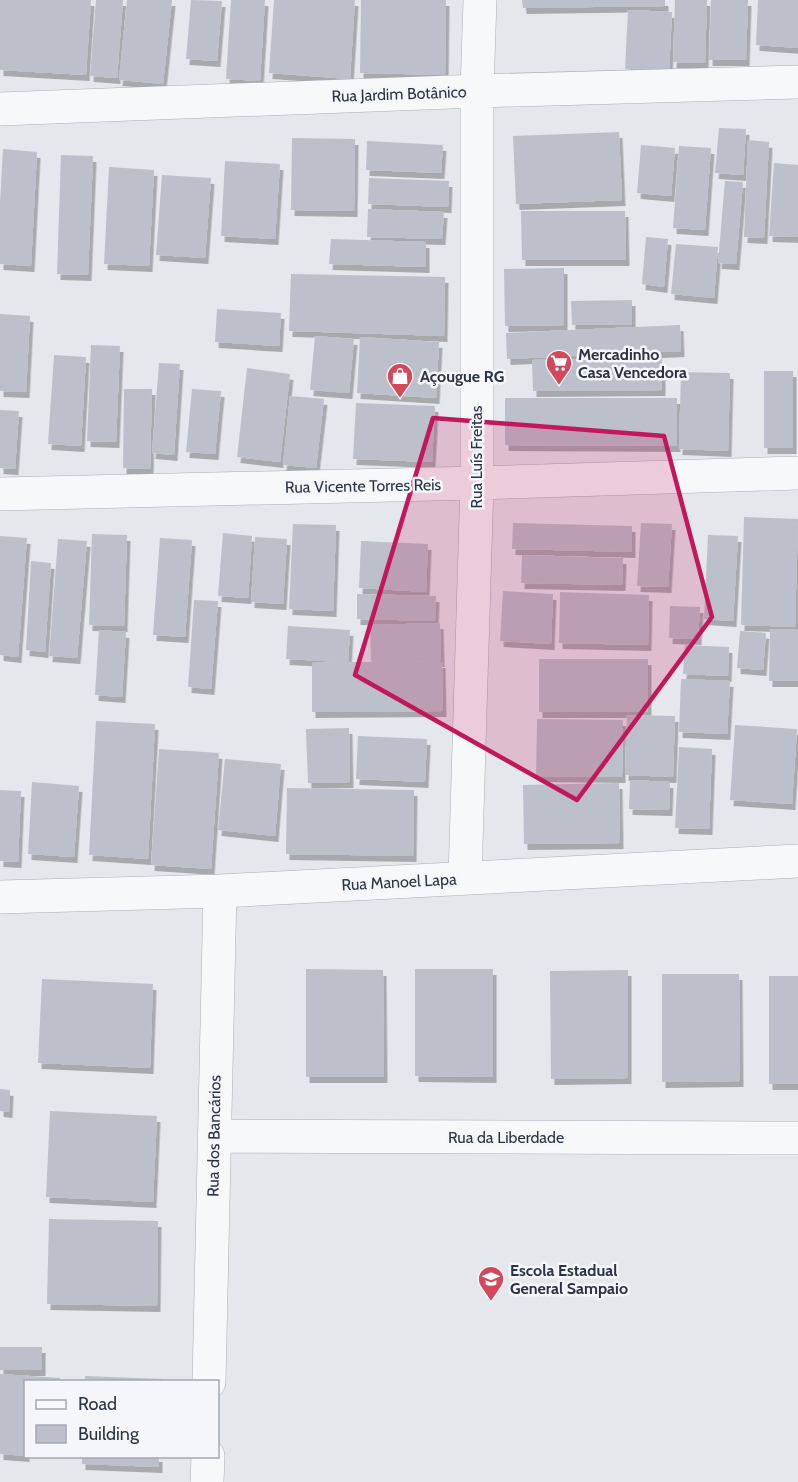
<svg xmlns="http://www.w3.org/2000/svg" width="798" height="1482" viewBox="0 0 798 1482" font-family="Cabin,sans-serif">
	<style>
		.building { fill: #bbc0ca; filter: url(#shadow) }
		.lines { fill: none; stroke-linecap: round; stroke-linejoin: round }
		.minor-casing { stroke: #a9aeb7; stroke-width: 34 }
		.minor { stroke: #f7f8fa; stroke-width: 33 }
		.marked { fill: #c2185b; fill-opacity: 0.2; stroke: #c2185b; stroke-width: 4.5; stroke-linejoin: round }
		.labels { text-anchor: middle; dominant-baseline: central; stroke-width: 5; stroke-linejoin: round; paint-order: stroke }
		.street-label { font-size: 16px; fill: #2b3445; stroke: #f4f6f9 }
		.poi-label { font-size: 16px; font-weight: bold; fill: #2b3445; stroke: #f4f6f9; text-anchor: start }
	</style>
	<defs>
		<filter id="shadow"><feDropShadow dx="3.5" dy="6" stdDeviation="0" flood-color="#0004"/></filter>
	</defs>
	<rect width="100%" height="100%" fill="#e4e7ec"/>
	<path class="building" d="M0 0H91L86 75 0 70Z
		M96 0H123L117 78 90 76Z
		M127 0H172L163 84 119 80Z
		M191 0 222 1 217 61 186 59Z
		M231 0H265L260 81 226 79Z
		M274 0H355L350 79 269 73Z
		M361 0H446L445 75 360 73Z
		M522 0H665V6L523 8Z
		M675 0H707L705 63 673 62Z
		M711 0H748L746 60H709Z
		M758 0H798V48L756 45Z
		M628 10 672 12 669 71 625 69Z
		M719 128 746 129 743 175 715 173Z
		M619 132 622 200 516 204 513 136Z
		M292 138 355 139 354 211 291 210Z
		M748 140 769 142 764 238 744 237Z
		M367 141 443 145 441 173 366 170Z
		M641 145 675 148 671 196 637 193Z
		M679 146 711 148 705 230 673 228Z
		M3 149 37 152 31 266 0 264V203Z
		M61 155 93 156 88 275 57 274Z
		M225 161 280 164 275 239 221 236Z
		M774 163 798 165V237L769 236Z
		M109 167 154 170 149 266 104 264Z
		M162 175 211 178 205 258 156 255Z
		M369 178 449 181 448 207 368 204Z
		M725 181 743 182 736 264 718 263Z
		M368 209 444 212 442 239 367 237Z
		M521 211H625L626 260H522Z
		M646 237 668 239 664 287 642 284Z
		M331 239 426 242V267L329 264Z
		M676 244 718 247 714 298 671 294Z
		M564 268V325L505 326 504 269Z
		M291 274 445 277 444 336 289 331Z
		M632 300V325H572L571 301Z
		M217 309 281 313 279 346 215 342Z
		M0 314 30 316 26 392 0 391Z
		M680 325 681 351 507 359 506 333Z
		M315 336 354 339 349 393 310 390Z
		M360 337 439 342 436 398 357 393Z
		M91 345 120 346 116 442 87 441Z
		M54 355 86 357 81 446 48 444Z
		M662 359V390L533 391 532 360Z
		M159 363 180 364 174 455 152 453Z
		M247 368 290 374 280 462 237 457Z
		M764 371H793V448H764Z
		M681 372 730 373 728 451 679 449Z
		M124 389H152L150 469 123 468Z
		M192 389 221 391 215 454 186 452Z
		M290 396 324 399 316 468 283 465Z
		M505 398H677V446L505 445Z
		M356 403 435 406 432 462 353 459Z
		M0 410 19 411 15 469 0 468Z
		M744 517 798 519 795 627 741 625Z
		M513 523 632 526V552L512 549Z
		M641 523 672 524 668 587 637 586Z
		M293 524 336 525 333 611 289 609Z
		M223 533 252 536 248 598 218 596Z
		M92 534 127 535 124 626 89 625Z
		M708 535 738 536 733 621 704 619Z
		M0 536 27 538 18 657 0 655Z
		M255 537 287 539 283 604 251 602Z
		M160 538 192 540 185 637 153 635Z
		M58 539 87 541 77 658 49 656Z
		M361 541 428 544 426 592 359 588Z
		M522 555 623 558 622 585 521 583Z
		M31 561 51 563 45 652 26 650Z
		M503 591 553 594 551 644 500 641Z
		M560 592 649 595 648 645 559 643Z
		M357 594 436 596 435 621 357 619Z
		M194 600 218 601 211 689 188 687Z
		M670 606 700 607 698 639 669 638Z
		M440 623 441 661 395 662H442L443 711 312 712V663L342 662 286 659 288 626 350 630 348 662H371L370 625Z
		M770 629 798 630V681H769Z
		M99 630 126 632 122 697 95 695Z
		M740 631 766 633 763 670 737 668Z
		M685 645 729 647 728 676 683 674Z
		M539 659H648V712H539Z
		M681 679 730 681 727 734 679 732Z
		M627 715 675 716 673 777 625 775Z
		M537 719 623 720 622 777 536 776Z
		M96 721 155 724 148 859 89 855Z
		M735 725 797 729 792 804 730 800Z
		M349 728 350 782 308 783 306 729Z
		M358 736 427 739 425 782 356 779Z
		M679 747 712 749 709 829 675 828Z
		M159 749 219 753 211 869 151 865Z
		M225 759 281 764 275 836 218 830Z
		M630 780 670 782 669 810 629 809Z
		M32 782 79 786 74 857 28 854Z
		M619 783 620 843 524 844 523 785Z
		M287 788 414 790 413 856 286 854Z
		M0 790 21 791 18 862 0 861Z
		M306 969 383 970 384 1077H306Z
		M415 969H493V1077L415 1076Z
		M628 970V1078L551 1079 550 971Z
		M662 974H739L740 1081 662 1082Z
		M769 976H798V1084H769Z
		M42 979 153 984 150 1068 38 1063Z
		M0 1089 10 1090 9 1112 0 1111Z
		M50 1111 157 1116 153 1202 46 1197Z
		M49 1219 158 1221 157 1306 47 1304Z
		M0 1347H42V1370H0Z
		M0 1374 60 1378V1382H26V1456L0 1454Z
		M85 1376 162 1379V1382H85Z
		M82 1456H159V1467L82 1464Z"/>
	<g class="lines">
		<g class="minor-casing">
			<path id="minor" d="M0 109 477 91 798 82
				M0 494 477 483 798 473
				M465 878 477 483V91L480 0
				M0 897 220 891 798 861
				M214 1136 798 1138
				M209 1382 220 891
				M207 1482 208 1456"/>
		</g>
		<use href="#minor" class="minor"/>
	</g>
	<path class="marked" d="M433 418 664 436 712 617 577 800 355 675Z"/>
	<defs>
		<g id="supermarket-pin" transform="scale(1.35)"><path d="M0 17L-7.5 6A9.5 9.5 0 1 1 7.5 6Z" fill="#d1495b" stroke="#f4f6f9"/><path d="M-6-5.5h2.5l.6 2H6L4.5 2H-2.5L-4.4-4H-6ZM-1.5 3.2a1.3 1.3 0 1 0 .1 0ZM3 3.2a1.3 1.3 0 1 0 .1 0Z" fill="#fff"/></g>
		<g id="shop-pin" transform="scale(1.35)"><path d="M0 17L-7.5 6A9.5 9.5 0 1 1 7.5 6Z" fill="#d1495b" stroke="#f4f6f9"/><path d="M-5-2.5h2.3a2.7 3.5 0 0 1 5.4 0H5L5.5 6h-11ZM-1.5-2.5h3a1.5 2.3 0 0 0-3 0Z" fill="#fff"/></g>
		<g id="school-pin" transform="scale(1.35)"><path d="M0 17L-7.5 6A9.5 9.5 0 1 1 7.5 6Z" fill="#d1495b" stroke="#f4f6f9"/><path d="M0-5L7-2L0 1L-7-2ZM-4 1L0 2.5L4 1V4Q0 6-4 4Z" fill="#fff"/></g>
	</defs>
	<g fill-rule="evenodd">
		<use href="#supermarket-pin" x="559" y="363"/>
		<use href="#shop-pin" x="400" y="376"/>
		<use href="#school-pin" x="491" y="1279"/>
	</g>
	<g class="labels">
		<g class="street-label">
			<text transform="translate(399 94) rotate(-2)">Rua Jardim Botânico</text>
			<text transform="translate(476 457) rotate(-90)">Rua Luís Freitas</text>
			<text transform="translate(363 486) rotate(-1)">Rua Vicente Torres Reis</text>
			<text transform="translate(399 882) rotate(-3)">Rua Manoel Lapa</text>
			<text transform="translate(214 1136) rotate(-89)">Rua dos Bancários</text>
			<text x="506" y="1137">Rua da Liberdade</text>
		</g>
		<g class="poi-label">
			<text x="578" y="354">Mercadinho<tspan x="578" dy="18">Casa Vencedora</tspan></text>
			<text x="420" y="376">Açougue RG</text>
			<text x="510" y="1270">Escola Estadual<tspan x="510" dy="18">General Sampaio</tspan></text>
		</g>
	</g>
	<rect x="24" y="1380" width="195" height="78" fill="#f4f6f9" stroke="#a4a8b1" stroke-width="1.5"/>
	<rect x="36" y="1400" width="30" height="9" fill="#f7f8fa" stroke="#a4a8b1" stroke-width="1.5"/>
	<text x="78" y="1410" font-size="18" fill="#2b3445">Road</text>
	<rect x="36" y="1425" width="30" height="18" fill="#bbc0ca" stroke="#a4a8b1" stroke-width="1.5"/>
	<text x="78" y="1440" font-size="18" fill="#2b3445">Building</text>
</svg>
